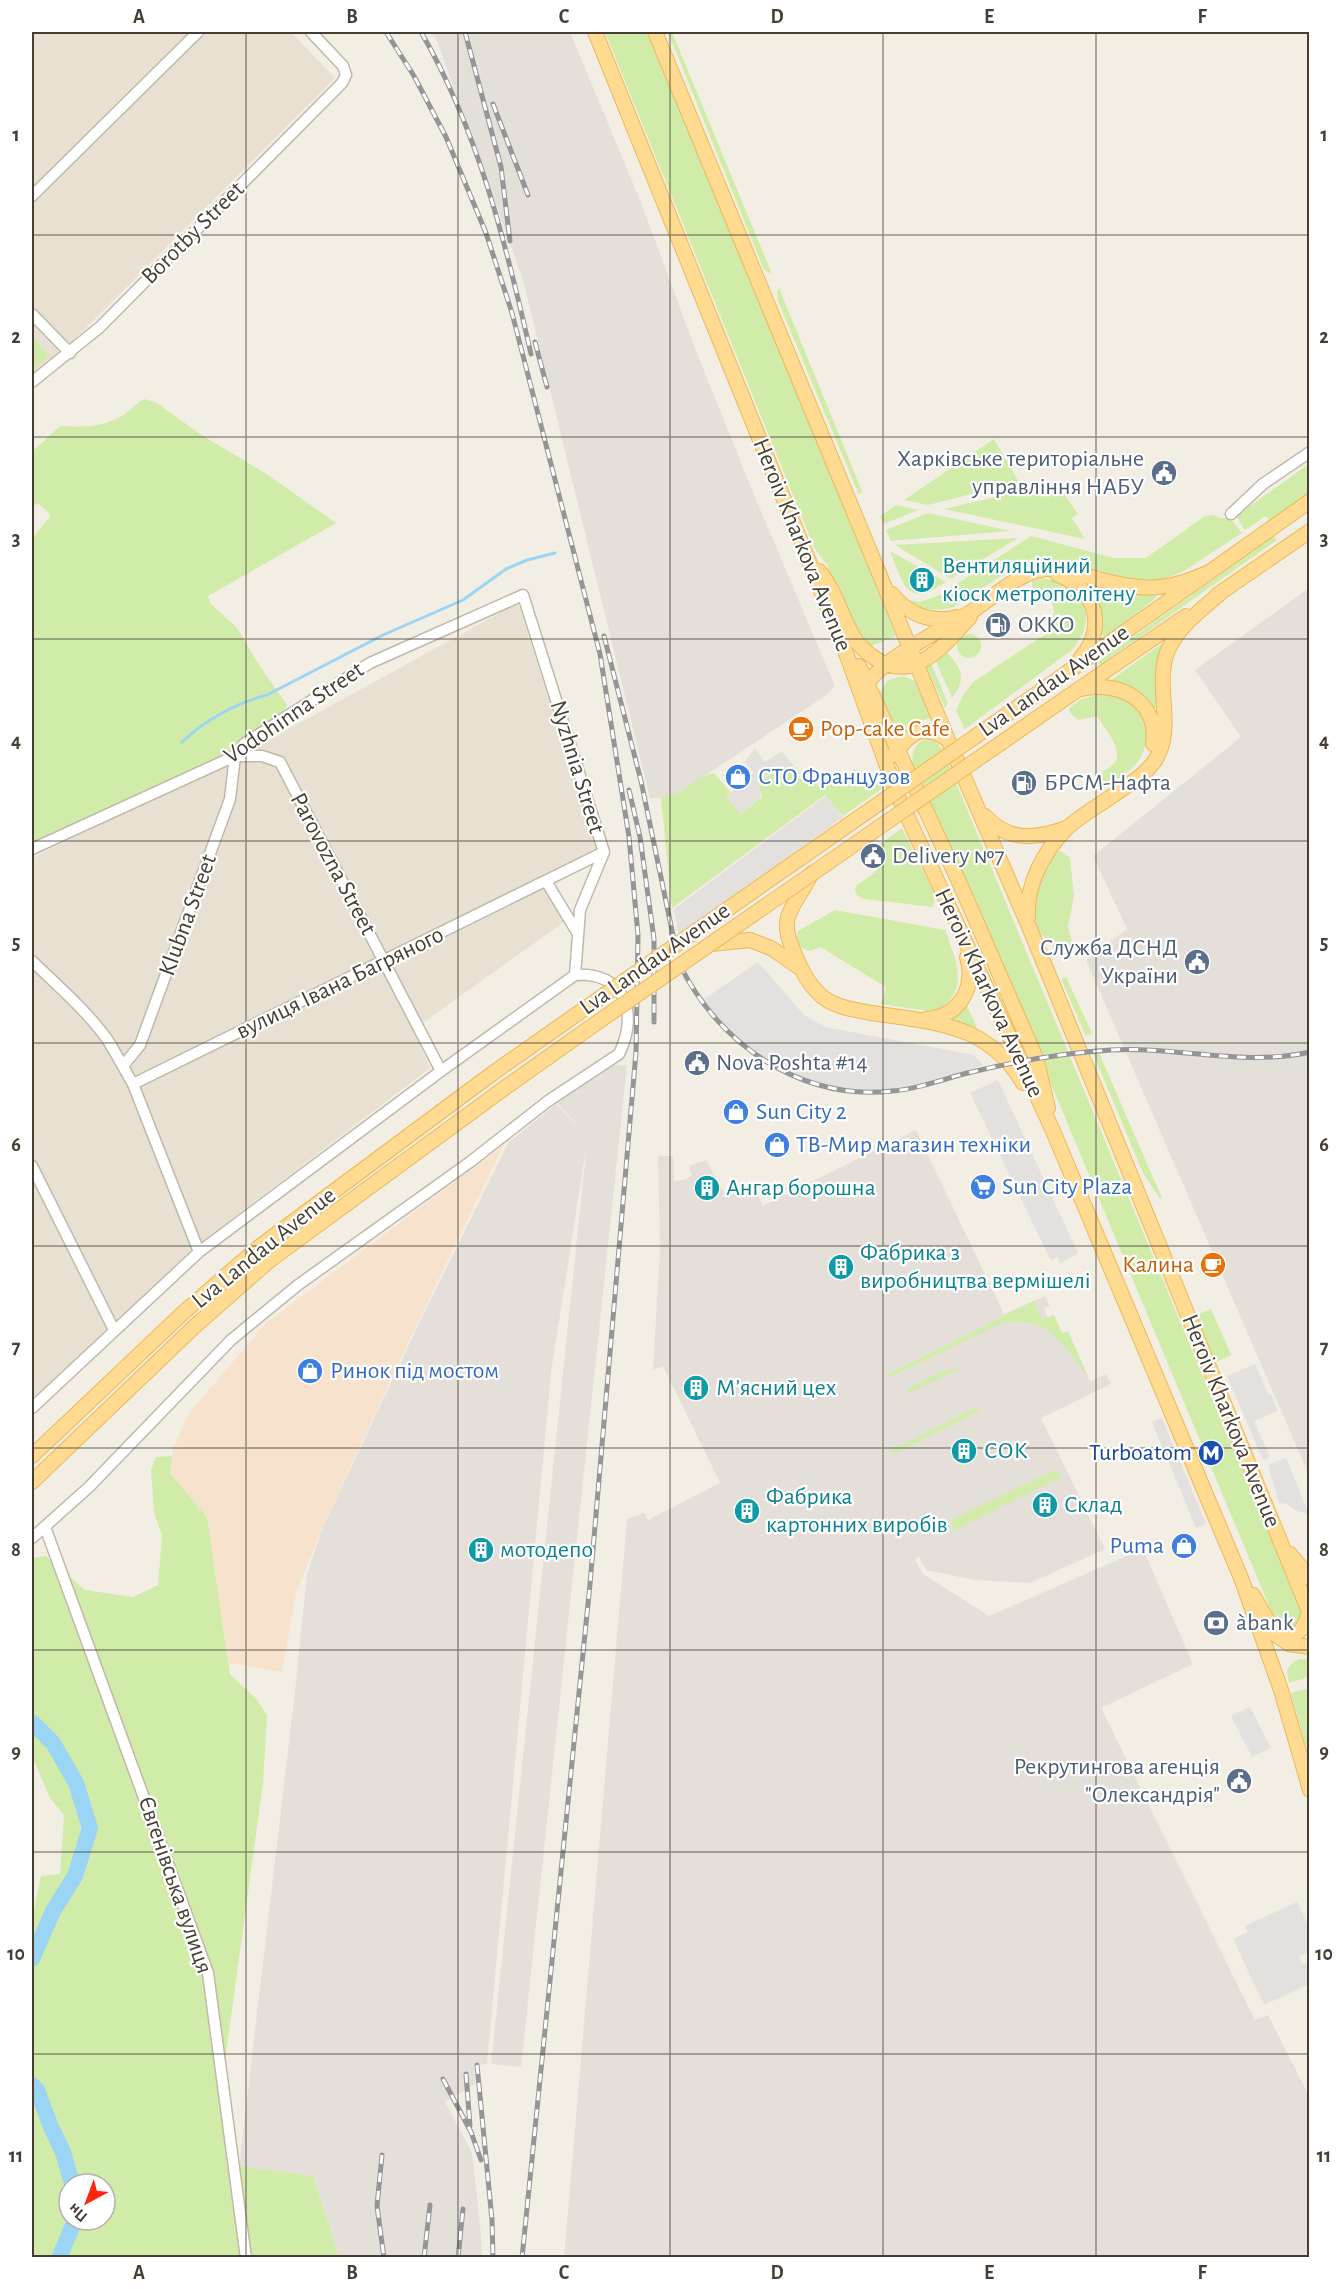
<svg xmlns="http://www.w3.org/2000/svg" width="1341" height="2289" viewBox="0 0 1341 2289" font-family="'Alegreya Sans',sans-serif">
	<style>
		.residential { fill: #e8e0d2 }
		.commercial { fill: #f7e3cd }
		.industrial { fill: #e5dfd9 }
		.green { fill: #d1eba9; fill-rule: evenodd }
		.parking { fill: #e4e0dd }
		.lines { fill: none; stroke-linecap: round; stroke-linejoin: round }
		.stream { stroke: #9bd5f5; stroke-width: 3 }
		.river { stroke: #9bd5f5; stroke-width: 16 }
		.minor-casing { stroke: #c2b8a9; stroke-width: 13 }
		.major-casing { stroke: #ecb859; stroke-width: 16 }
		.minor { stroke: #fff; stroke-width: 10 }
		.major { stroke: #ffda91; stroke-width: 14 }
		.rail-casing { stroke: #959595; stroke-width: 5 }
		.rail { stroke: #fff; stroke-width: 3; stroke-dasharray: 9; stroke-linecap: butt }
		.major-bridge-casing { stroke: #ecb859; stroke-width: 16; stroke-linecap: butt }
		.major-bridge { stroke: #ffda91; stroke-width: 14 }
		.grid { fill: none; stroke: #463e33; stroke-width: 1.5; stroke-opacity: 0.55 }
		.labels { text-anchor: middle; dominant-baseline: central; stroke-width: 4.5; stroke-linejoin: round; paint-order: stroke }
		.street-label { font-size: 24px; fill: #463e33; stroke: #fff }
		.service-label { font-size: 24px; fill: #4e5e75; stroke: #fff; text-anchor: start }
		.culture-label { font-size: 24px; fill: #0d838f; stroke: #fff; text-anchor: start }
		.food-label { font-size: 24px; fill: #c56008; stroke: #fff; text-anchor: start }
		.shop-label { font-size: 24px; fill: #366cbe; stroke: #fff; text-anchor: start }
		.transit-label { font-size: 24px; fill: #164399; stroke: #fff; text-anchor: end }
		.neatline { fill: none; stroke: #463e33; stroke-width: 2 }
		.grid-label { font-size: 20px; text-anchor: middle; font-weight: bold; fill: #463e33 }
	</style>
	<rect width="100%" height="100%" fill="#f3eee4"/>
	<path class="residential" d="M32 32H291L335 78 71 343 32 374Z
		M518 603 597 849 542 875 564 922 413 1030 430 1068 191 1250 32 1402V858L216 769Z"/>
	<path class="commercial" d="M504 1145 414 1330 322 1528 296 1594 282 1672 229 1663 207 1517 170 1473 173 1448 190 1412 267 1322Z"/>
	<path class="industrial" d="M430 32H570L642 205 696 351 755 497 835 686 825 696 682 791 661 798H650L523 280 437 41Z
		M1309 588V1475L1086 960 1127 929 1093 856 1241 737 1195 670Z
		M611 1064 627 1066 521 2067 491 2064 587 1142 551 1373 487 2064 474 2065 475 2084 445 2102 472 2153 480 2224 482 2257H339L313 2176 239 2166 294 1700 307 1574 323 1527 414 1334 508 1143 556 1104 588 1137 557 1103Z
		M916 1130 1004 1314 1045 1296 1050 1306 1044 1308 1048 1318 1054 1315 1062 1334 1068 1331 1090 1381 1106 1374 1111 1384 1041 1418 1105 1549 1030 1583 974 1580 926 1570 919 1557 915 1559 922 1573 989 1616 1143 1549 1193 1664 1101 1708 1255 2020 1268 2015 1309 2096V2257L564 2258 627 1519 644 1513 648 1520 720 1483 663 1366 653 1370 660 1250 658 1156H673L674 1181 686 1179 692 1175 689 1166 706 1160 727 1197 753 1185 763 1206Z"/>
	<path class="green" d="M605 32H648L896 636 868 647 864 644 845 610 827 565 815 549Z
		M668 32H672L772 274 764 270Z
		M779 288 862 491 859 495 778 301 777 292Z
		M35 339 49 356 32 370V342Z
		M144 399 157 403 200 434 268 475 336 523 208 596 210 603 237 628 259 665 287 705 284 711 244 744 235 756 32 849V538L50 517 49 513 39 504 32 505V452L60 426C82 427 105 428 125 414 132 409 137 403 144 399Z
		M994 439 1019 482 928 505 904 500Z
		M1309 464V494L1270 521 1266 516 1245 530 1236 516Z
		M1021 491H1062L1078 514 1072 518 1085 539 944 509Z
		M897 505 918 510 884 524 880 516Z
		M928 513 1011 531 891 541 886 530Z
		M1213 515 1220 518H1230L1242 533 1184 571 1161 580 1131 579 1065 562 1040 559 1021 563 952 608C938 611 926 609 912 606L909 600 920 602 940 595 1031 536 1114 558H1146L1205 516Z
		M1274 536 1277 540 1100 665 1098 662Z
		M1018 538 951 579 895 545Z
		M890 551 946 582C906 609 904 585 890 551Z
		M1041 578C1069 581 1093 599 1084 630 1082 637 1076 644 1072 650L965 729 956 711 963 695 973 682 1044 635C1054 617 1059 611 1046 593L1035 592 1032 587V581Z
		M1092 584 1155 593 1157 597 1107 636H1104L1101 634 1089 590Z
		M957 646a12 12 0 1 1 24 0a12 12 0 1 1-24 0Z
		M1164 642 1158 704 1155 708 1141 695 1112 683 1111 680Z
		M944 648C960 669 969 674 952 698L934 657Z
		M930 661 948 703 945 708 926 666Z
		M903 676 915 681 931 718 913 723 898 736 879 694 888 680Z
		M1098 695C1109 695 1120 696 1130 701 1153 713 1151 746 1136 764 1128 773 1115 780 1106 787H1100L1096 782C1098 771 1108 771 1115 762 1124 751 1103 726 1097 716L1078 720 1070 713 1069 708 1081 699Z
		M932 737 942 749 1301 1612 1302 1619 1297 1630H1281L1275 1620 1041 1060 913 765C910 749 917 741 932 737Z
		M795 767 800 773 797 775 801 780 805 778 823 788 854 769 876 776 883 788 843 816 825 795 672 908 661 798 682 791 699 778 714 773 731 793 726 797 741 814 762 797 758 783 780 768 786 772Z
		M902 828 935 895 933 907 864 899 858 896 855 891 856 886C872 874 892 866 880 844Z
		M1056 851H1061L1070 858 1074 895 1068 926 1073 946 1068 953 1063 954C1057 952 1053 947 1048 942 1021 917 1037 877 1056 851Z
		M835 910 945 930C956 961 972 992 934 1012L881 1004 886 987 820 947 811 951C799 950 796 942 798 931Z
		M1066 977 1092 1033 1086 1036 1061 979Z
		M965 1001 978 1030 947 1022Z
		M1093 1053H1099L1162 1198 1160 1199 1143 1173Z
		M1034 1301 1042 1320 1054 1315 1062 1333 1068 1331 1088 1377C1063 1345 1048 1314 1002 1323L893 1376H884Z
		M1211 1309 1231 1355 1216 1362 1196 1315Z
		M963 1367 907 1394 908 1388 943 1371Z
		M977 1407 979 1411 892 1455 890 1451Z
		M172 1456 170 1473 207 1517 230 1674 257 1700 267 1715 263 1783 222 2083 239 2166 313 2176 339 2257H32V1919L41 1876 60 1874 64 1815 50 1798 32 1756V1558L46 1556 85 1590 133 1597 158 1585 162 1536 154 1512 151 1470 156 1457ZM69 2184H105V2220H69Z
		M1057 1469 1061 1477 953 1531 951 1524 953 1519Z
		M1299 1659H1309V1677L1289 1683C1286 1670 1286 1666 1299 1659Z
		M1309 1688H1310L1309 1757 1291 1693Z"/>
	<path class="parking" d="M755 748 765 762 782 751 794 766 786 772 780 767 758 783 761 797 741 814 726 797 754 773 745 762Z
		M826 796 843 817 679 937 674 909Z
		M758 962 804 1015 825 1027 974 1055 983 1065 945 1079 886 1093H854L824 1088 794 1078 766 1064 739 1045 711 1017 703 1000Z
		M998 1080 1078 1253 1060 1264 1058 1257 1051 1261 970 1093Z
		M1255 1364 1269 1395 1271 1394 1278 1411 1254 1421 1270 1457 1263 1460 1227 1376Z
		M1162 1418 1206 1524 1196 1528 1152 1422Z
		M1286 1458 1309 1514 1297 1511 1287 1504 1279 1503 1268 1465Z
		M1250 1707 1271 1748 1252 1757 1231 1716Z
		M1297 1902 1309 1928V1951L1299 1957 1303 1965 1309 1962V1984L1264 2005 1233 1939 1248 1932 1245 1926Z"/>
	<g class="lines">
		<path class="stream" d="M182 742C205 720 236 703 267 695L383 635 463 600 506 569 527 560 555 553"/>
		<path class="river" d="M32 1722 53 1743 76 1783 90 1828 75 1876 53 1911 32 1959
			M32 2085 37 2090 51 2127 63 2152 72 2184
			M59 2258 75 2220"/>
		<g class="minor-casing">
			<path id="minor" d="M32 196 198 32
				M32 314 70 353
				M32 382 100 327 342 83 346 75 343 66 311 32
				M1231 514 1263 484 1310 452
				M32 849 235 756 244 744 370 663 523 595 604 852 580 910 575 975
				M546 881 578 934
				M32 961C57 985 86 1010 107 1039 116 1053 124 1069 133 1084L199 1252
				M123 1066 140 1045 230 799 235 756H262L280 762 441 1071
				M133 1084 604 852
				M32 1166 114 1330
				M32 1408 199 1252 441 1071 575 975C625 971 639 1014 619 1054L548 1101 470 1162 298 1285 231 1340 89 1487 32 1538
				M45 1527 208 1973 246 2258"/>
		</g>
		<g class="major-casing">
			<path id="major" d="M595 32 846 653 897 794 1053 1131 1241 1578 1281 1690 1310 1790
				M655 32 948 740 1030 929 1310 1614
				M819 571C835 590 841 615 853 636 858 646 867 653 876 659 915 684 946 643 970 617
				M1058 575C1097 589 1107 628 1080 659
				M892 594C907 614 932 624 957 617
				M1217 595 1310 531
				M859 666 960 884 1036 1058 1048 1108
				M1065 674 1310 501
				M865 689C872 664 948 626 971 612 989 600 1005 585 1024 576 1033 571 1042 569 1051 569 1064 568 1078 574 1091 577 1139 591 1166 593 1211 571
				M1081 689C1119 680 1159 701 1153 744
				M1076 691 1186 616
				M894 755C909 733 924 722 948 740
				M985 816C1008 842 1036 839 1066 828
				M812 873C805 887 793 902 788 917 784 930 791 945 796 957 802 972 811 988 824 998 838 1008 856 1010 872 1013 904 1018 940 1021 970 1034 994 1045 1010 1061 1023 1083
				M1028 918C1026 885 1043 852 1067 828 1081 815 1100 805 1115 794 1129 784 1144 776 1154 762 1177 729 1153 685 1168 650 1179 625 1204 608 1224 590
				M711 944 750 940 771 948 800 968
				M926 1019C959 1017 976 988 967 957
				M32 1456 184 1312 259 1247 493 1073 587 1007
				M32 1482 195 1326 270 1260 506 1087 595 1024
				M1290 1554 1310 1578
				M1253 1595 1276 1635 1289 1644 1310 1647
				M1278 1636C1296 1641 1305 1628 1309 1612"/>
		</g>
		<use href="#minor" class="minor"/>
		<use href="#major" class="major"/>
		<g class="rail-casing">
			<path id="rail" d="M386 32 414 76 446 137 486 233 512 313 600 654 629 837 638 935 636 1052 590 1584 522 2258
				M421 32C478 130 506 244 531 354
				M465 32 501 167 510 241
				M493 104 528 195
				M535 342 547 387
				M604 636 641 781 675 945
				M629 790 640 837 654 939V1022
				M680 965C719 1045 802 1101 892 1091 920 1089 945 1078 972 1072 1017 1061 1064 1053 1111 1050 1177 1046 1243 1067 1310 1052
				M477 2065 492 2220 493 2258
				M466 2074 470 2126
				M443 2079 471 2132 481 2160
				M382 2155 377 2206 384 2258
				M424 2258 430 2205
				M458 2258 463 2209"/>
		</g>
		<use href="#rail" class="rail"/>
		<g class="major-bridge-casing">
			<path id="major-bridge" d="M587 1007 1065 674
				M595 1024 1076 691"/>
		</g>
		<use href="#major-bridge" class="major-bridge"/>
	</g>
	<path class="grid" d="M246 32V2258M458 32V2258M670 32V2258M883 32V2258M1096 32V2258M32 235H1310M32 437H1310M32 639H1310M32 841H1310M32 1043H1310M32 1246H1310M32 1448H1310M32 1650H1310M32 1852H1310M32 2054H1310"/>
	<defs>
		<g id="civic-disc" transform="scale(1.35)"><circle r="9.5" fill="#5c6f8a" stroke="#fff"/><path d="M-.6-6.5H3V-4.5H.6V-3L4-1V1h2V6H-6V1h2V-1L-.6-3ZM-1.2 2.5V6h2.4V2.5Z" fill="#fff"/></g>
		<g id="building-disc" transform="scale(1.35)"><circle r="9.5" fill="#0f9aa8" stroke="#fff"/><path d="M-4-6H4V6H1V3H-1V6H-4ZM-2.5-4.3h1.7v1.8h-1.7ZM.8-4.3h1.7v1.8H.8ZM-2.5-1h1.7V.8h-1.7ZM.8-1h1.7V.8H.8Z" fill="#fff"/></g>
		<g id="fuel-disc" transform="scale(1.35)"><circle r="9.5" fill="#5c6f8a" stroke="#fff"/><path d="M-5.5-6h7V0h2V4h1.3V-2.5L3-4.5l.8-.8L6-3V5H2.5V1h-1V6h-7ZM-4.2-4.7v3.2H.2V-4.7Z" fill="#fff"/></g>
		<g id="cafe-disc" transform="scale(1.35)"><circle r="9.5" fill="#e8710a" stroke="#fff"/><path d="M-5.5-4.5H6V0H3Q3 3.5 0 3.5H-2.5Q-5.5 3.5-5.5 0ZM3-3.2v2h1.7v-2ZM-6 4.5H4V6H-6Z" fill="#fff"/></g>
		<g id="shop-disc" transform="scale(1.35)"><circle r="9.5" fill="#3f7fe0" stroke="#fff"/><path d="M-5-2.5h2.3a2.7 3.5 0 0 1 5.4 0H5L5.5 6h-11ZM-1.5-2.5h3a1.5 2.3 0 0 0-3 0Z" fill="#fff"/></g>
		<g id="supermarket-disc" transform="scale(1.35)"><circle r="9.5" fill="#3f7fe0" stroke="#fff"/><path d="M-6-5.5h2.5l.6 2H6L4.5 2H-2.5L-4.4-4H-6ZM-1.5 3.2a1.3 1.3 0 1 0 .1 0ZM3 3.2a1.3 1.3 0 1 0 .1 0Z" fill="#fff"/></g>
		<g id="metro-disc" transform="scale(1.35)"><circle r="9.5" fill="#1a4fb4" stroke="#fff"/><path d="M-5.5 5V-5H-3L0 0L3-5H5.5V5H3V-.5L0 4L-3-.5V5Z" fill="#fff"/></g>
		<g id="bank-disc" transform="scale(1.35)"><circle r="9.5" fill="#5c6f8a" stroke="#fff"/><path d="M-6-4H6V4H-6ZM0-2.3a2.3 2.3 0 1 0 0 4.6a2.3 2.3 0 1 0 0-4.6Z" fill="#fff"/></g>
	</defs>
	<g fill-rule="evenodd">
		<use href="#civic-disc" x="1164" y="473"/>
		<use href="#building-disc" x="922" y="580"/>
		<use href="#fuel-disc" x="998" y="625"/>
		<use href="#cafe-disc" x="801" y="729"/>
		<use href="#shop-disc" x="738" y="777"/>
		<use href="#fuel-disc" x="1024" y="783"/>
		<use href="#civic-disc" x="873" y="856"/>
		<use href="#civic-disc" x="1197" y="962"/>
		<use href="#civic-disc" x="697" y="1063"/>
		<use href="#shop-disc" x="736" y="1112"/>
		<use href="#shop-disc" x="777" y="1145"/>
		<use href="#supermarket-disc" x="983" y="1187"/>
		<use href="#building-disc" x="707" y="1188"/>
		<use href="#cafe-disc" x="1213" y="1265"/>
		<use href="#building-disc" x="841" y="1267"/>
		<use href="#shop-disc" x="310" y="1371"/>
		<use href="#building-disc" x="696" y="1388"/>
		<use href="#building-disc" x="964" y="1451"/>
		<use href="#metro-disc" x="1211" y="1453"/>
		<use href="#building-disc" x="1045" y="1505"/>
		<use href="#building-disc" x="747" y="1511"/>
		<use href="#shop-disc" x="1184" y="1546"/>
		<use href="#building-disc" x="481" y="1550"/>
		<use href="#bank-disc" x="1216" y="1623"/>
		<use href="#civic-disc" x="1239" y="1781"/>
	</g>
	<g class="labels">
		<g class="street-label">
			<text transform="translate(193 233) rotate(-45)">Borotby Street</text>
			<text transform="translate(802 545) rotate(68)">Heroiv Kharkova Avenue</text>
			<text transform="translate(1054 681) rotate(-35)">Lva Landau Avenue</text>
			<text transform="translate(294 713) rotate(-34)">Vodohinna Street</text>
			<text transform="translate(577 767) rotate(73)">Nyzhnia Street</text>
			<text transform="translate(333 864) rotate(62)">Parovozna Street</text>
			<text transform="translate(188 915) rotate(-70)">Klubna Street</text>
			<text transform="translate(655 959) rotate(-35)">Lva Landau Avenue</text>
			<text transform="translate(340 983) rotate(-26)">вулиця Івана Багряного</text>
			<text transform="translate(989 993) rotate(65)">Heroiv Kharkova Avenue</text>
			<text transform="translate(264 1248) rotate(-39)">Lva Landau Avenue</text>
			<text transform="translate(1231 1421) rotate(68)">Heroiv Kharkova Avenue</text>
			<text transform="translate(175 1885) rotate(71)">Євгенівська вулиця</text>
		</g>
		<g class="service-label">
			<text x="1144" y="459" text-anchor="end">Харківське територіальне<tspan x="1144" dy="28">управління НАБУ</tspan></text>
			<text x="1018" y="625">OKKO</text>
			<text x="1044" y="783">БРСМ-Нафта</text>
			<text x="892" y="856">Delivery №7</text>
			<text x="1178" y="948" text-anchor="end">Служба ДСНД<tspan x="1178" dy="28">України</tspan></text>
			<text x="716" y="1063">Nova Poshta #14</text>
			<text x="1236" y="1623">àbank</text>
			<text x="1220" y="1767" text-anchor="end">Рекрутингова агенція<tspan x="1220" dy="28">"Олександрія"</tspan></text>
		</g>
		<g class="culture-label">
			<text x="942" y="566">Вентиляційний<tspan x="942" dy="28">кіоск метрополітену</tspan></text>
			<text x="726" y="1188">Ангар борошна</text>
			<text x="860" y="1253">Фабрика з<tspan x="860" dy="28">виробництва вермішелі</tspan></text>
			<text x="716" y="1388">М’ясний цех</text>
			<text x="984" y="1451">СОК</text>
			<text x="766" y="1497">Фабрика<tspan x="766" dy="28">картонних виробів</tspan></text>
			<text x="1064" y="1505">Склад</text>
			<text x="500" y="1550">мотодепо</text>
		</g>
		<g class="food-label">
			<text x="820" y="729">Pop-cake Cafe</text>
			<text x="1194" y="1265" text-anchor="end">Калина</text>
		</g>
		<g class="shop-label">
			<text x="758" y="777">СТО Французов</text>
			<text x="756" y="1112">Sun City 2</text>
			<text x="796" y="1145">ТВ-Мир магазин техніки</text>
			<text x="1002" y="1187">Sun City Plaza</text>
			<text x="330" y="1371">Ринок під мостом</text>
			<text x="1164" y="1546" text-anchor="end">Puma</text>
		</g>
		<g class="transit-label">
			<text x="1192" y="1453">Turboatom</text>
		</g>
	</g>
	<rect width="1341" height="2289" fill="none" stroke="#ffffff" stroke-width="66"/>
	<g transform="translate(87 2202) rotate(221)"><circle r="28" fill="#ffffff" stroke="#b5b2ad" stroke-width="1.5"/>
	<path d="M0-4.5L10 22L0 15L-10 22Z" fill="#ff260f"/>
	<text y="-9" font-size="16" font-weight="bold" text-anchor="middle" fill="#463e33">Пн</text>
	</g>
	<rect x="33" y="33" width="1275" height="2223" class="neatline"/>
	<g class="grid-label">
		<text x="139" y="23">A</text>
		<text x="352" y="23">B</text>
		<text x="564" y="23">C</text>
		<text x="777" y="23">D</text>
		<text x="989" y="23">E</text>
		<text x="1202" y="23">F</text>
		<text x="16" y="141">1</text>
		<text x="1324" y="141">1</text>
		<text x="16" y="343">2</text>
		<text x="1324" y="343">2</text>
		<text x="16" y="545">3</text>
		<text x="1324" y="545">3</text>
		<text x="16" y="747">4</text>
		<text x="1324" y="747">4</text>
		<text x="16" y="949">5</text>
		<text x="1324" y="949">5</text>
		<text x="16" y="1151">6</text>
		<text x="1324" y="1151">6</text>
		<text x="16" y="1353">7</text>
		<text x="1324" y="1353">7</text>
		<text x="16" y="1556">8</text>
		<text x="1324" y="1556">8</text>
		<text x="16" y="1758">9</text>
		<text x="1324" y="1758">9</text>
		<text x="16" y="1960">10</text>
		<text x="1324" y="1960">10</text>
		<text x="16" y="2162">11</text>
		<text x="1324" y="2162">11</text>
		<text x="139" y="2279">A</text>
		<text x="352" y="2279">B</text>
		<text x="564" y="2279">C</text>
		<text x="777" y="2279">D</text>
		<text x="989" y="2279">E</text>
		<text x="1202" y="2279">F</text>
	</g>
</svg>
